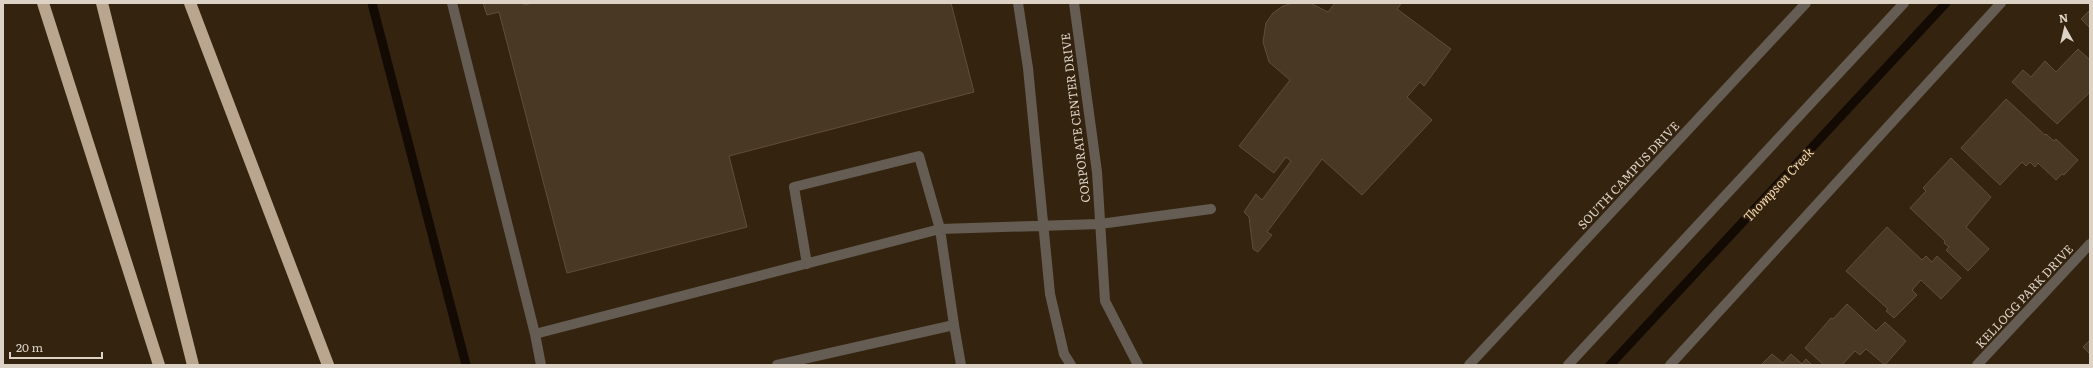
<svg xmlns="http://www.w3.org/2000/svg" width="2093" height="368" viewBox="0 0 2093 368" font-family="Literata,serif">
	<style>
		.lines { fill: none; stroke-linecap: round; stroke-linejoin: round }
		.stream { stroke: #130b03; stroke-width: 9 }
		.building { fill: #493823; stroke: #604e39 }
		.minor { stroke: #655d53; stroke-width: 10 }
		.highway { stroke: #baa68e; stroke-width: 12 }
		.labels { text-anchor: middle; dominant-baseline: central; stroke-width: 3.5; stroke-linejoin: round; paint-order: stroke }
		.street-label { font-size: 12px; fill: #ddd2c6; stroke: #34240f }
		.water-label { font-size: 13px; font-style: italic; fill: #f6d7b1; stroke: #34240f }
	</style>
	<rect width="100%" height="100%" fill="#34240f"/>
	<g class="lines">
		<path class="stream" d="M372 3 466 365
			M1610 365 1946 3"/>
	</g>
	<path class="building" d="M483 3H523L524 5 533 3H951L974 92 729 156 747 227 567 273 499 12 487 15Z
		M1293 3H1310L1328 12 1335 3H1399L1401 4 1397 9 1451 49 1424 86 1420 82 1407 97 1432 120 1362 195 1322 159 1267 232 1272 235 1258 252 1253 249 1249 217 1244 212 1256 194 1262 200 1291 161 1286 157 1274 173 1239 146 1290 80 1269 62 1263 42 1266 23 1273 13 1283 6Z
		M2090 10V28L2081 19Z
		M2078 49 2090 60V92L2057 124 2012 82 2023 70 2031 77 2045 61 2056 72Z
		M2006 99 2045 135 2046 134 2054 141 2056 139 2078 160 2064 175 2062 174 2056 180 2038 163 2035 167 2030 162 2026 166 2022 162 2000 185 1961 148Z
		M1951 158 1991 197 1966 227 1989 249 1968 271 1946 250 1949 247 1944 243 1945 241 1910 208 1926 191 1923 188Z
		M1887 227 1922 260 1926 256 1932 262 1937 256 1961 278 1941 299 1921 280 1912 290 1917 295 1894 318 1886 311 1888 309 1846 271Z
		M1847 304 1876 331 1885 322 1906 341 1885 365 1866 349 1860 355 1855 351 1842 365H1824L1805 348 1831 318 1833 319Z
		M2090 340V354L2083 347Z
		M1772 354 1783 363 1791 354 1802 364 1806 359 1812 365H1761Z"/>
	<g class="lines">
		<path class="minor" d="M452 3 535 334
			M1018 3 1028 68 1050 294 1064 354 1071 365
			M1074 3 1097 172 1105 301 1138 365
			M954 325 961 365
			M541 365 535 334 940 229 919 156 794 187 807 264
			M777 365 954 325 940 229 1100 224 1211 209
			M1469 365 1806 3
			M1568 365 1904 3
			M1670 365 2001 3
			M1977 365 2090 244"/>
		<path class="highway" d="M43 3 159 365
			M102 3 193 365
			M190 3 328 365"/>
	</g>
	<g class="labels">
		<g class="street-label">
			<text transform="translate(1075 118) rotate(-97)">CORPORATE CENTER DRIVE</text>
			<text transform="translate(1628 175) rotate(-47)">SOUTH CAMPUS DRIVE</text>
			<text transform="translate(2024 296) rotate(-47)">KELLOGG PARK DRIVE</text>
		</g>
		<g class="water-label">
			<text transform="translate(1778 184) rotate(-47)">Thompson Creek</text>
		</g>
	</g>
	<rect width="2093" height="368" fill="none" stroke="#ddd2c6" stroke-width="8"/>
	<g transform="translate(2065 28) rotate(352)" stroke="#34240f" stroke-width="3" paint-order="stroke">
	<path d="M0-3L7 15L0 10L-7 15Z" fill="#ddd2c6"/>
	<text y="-6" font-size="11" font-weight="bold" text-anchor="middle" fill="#ddd2c6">N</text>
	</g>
	<path d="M10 352v6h92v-6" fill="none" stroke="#ddd2c6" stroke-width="2"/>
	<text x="16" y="352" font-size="12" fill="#ddd2c6" stroke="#34240f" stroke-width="3" paint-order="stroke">20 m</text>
</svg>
